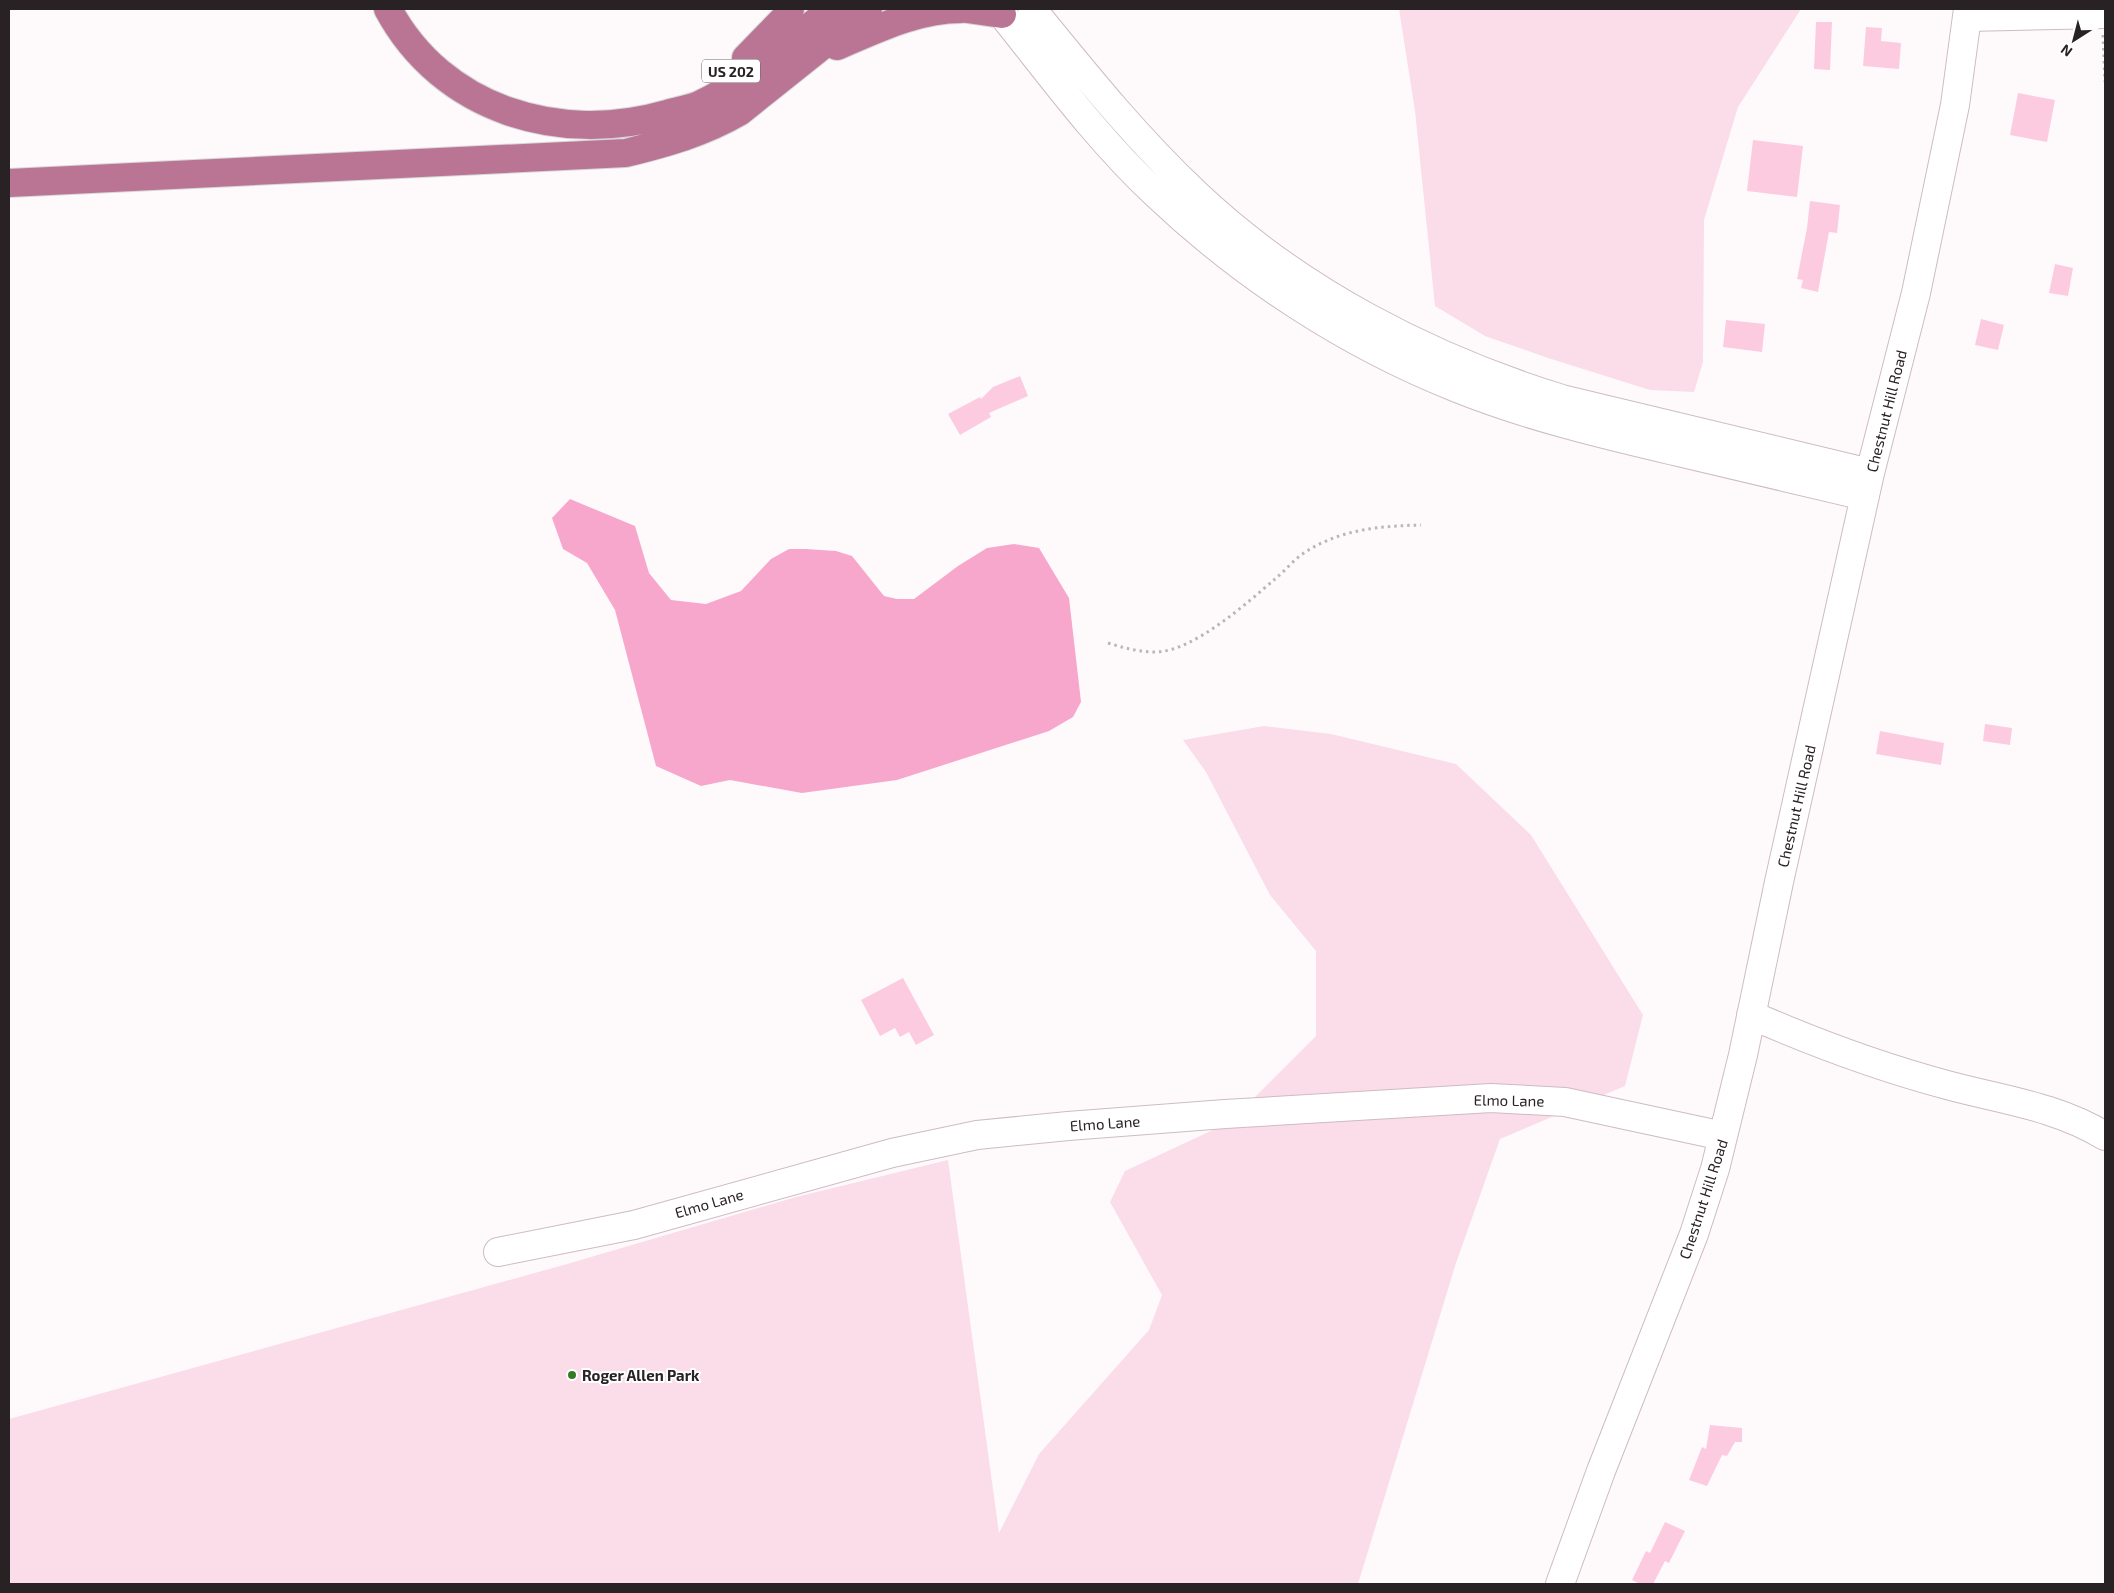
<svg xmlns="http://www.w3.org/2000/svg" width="2114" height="1593" viewBox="0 0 2114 1593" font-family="'Exo 2',sans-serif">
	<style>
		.green { fill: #fbdce9 }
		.water { fill: #f8a7cc }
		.building { fill: #fdcbe0 }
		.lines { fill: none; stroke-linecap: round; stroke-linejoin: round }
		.minor-casing { stroke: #cebbc3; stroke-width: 30 }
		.highway-casing { stroke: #d8d7d8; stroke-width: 30 }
		.path { stroke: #bab5b8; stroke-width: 3; stroke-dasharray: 2.5 4; stroke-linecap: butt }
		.minor { stroke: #fff; stroke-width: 28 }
		.highway { stroke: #ba7595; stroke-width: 28 }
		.poi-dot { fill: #327c23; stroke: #fff; stroke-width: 2 }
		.labels { text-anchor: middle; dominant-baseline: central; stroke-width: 4; stroke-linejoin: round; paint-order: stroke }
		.shield { fill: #fff; stroke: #696466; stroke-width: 1 }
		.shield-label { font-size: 14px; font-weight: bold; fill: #292225 }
		.street-label { font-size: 15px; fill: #292225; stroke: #fff }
		.poi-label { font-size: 15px; font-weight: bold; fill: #292225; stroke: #fff; text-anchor: start }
	</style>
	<rect width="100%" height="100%" fill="#fefafc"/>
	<path class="green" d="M1399 9H1801L1738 107 1704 220 1703 362 1694 392 1650 390 1548 358 1485 336 1435 306 1415 111Z
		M1264 726 1331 734 1456 764 1531 835 1643 1015 1625 1086 1500 1139 1456 1263 1358 1584H9V1419L567 1264 796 1197 948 1160 999 1533 1039 1454 1149 1330 1162 1295 1110 1202 1125 1171 1230 1122 1316 1036V951L1270 895 1206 772 1183 740Z"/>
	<path class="water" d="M570 499 635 526 649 573 671 600 706 604 741 591 771 559 789 549H806L836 551 852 556 884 596 897 599H914L958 566 987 548 1014 544 1039 548 1069 598 1081 702 1073 717 1049 731 897 780 802 793 730 780 701 786 656 766 615 610 587 563 563 549 552 518Z"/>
	<path class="building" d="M1816 22H1832L1830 70 1814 69Z
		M1866 27 1882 28 1881 41 1901 43 1899 69 1863 66Z
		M2018 93 2055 100 2047 142 2010 135Z
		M1753 140 1803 146 1797 197 1747 191Z
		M1810 201 1840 205 1837 233 1829 232 1818 292 1801 288 1803 280 1797 279 1807 228Z
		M2055 264 2073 268 2068 296 2049 293Z
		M1981 319 2004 325 1998 350 1975 345Z
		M1726 320 1765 324 1762 352 1723 347Z
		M1020 376 1028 396 989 413 991 417 960 435 948 414 980 397 981 399 993 387Z
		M1985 724 2012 728 2010 745 1983 741Z
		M1880 731 1944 743 1941 765 1876 754Z
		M903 978 934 1035 916 1045 909 1032 900 1037 895 1028 880 1036 861 1000Z
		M1710 1425 1742 1428V1442H1735L1727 1456 1722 1455 1707 1486 1689 1480 1702 1447 1706 1449Z
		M1665 1522 1685 1531 1669 1563 1665 1561 1653 1584H1640L1632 1580 1646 1551 1650 1553Z"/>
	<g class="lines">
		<g class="minor-casing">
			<path id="minor" d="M998 9C1048 71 1096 138 1155 193 1241 275 1346 344 1457 388 1527 416 1601 434 1674 451 1738 466 1802 481 1865 496
				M1032 9C1084 73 1136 138 1197 195 1299 291 1429 358 1562 399L1870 473
				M1967 17 2105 14
				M1751 1015C1815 1043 1880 1067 1947 1085 2002 1100 2056 1106 2105 1136
				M498 1252 634 1225 892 1153 977 1135 1068 1126 1225 1114 1491 1098 1565 1102 1723 1136
				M1560 1584 1601 1471 1694 1234 1715 1169 1743 1055 1779 882 1870 473 1916 293 1955 105 1968 9"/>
		</g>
		<g class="highway-casing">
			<path id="highway" d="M388 9C442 110 560 145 667 114 677 111 689 109 699 105 747 83 791 41 832 9
				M967 9 1002 14
				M837 46C877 29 917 9 961 9
				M746 58 784 19 790 9
				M9 183 626 153C666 143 703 133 739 112L868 9"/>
		</g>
		<path class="path" d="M2103 35 2105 82
			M1108 643C1124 648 1139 652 1156 652 1194 651 1247 603 1275 579 1286 570 1295 558 1307 551 1342 529 1381 526 1421 525"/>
		<use href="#minor" class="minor"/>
		<use href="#highway" class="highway"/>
	</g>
	<circle class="poi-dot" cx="572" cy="1375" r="5"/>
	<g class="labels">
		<rect class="shield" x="702" y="59.5" width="58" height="23" rx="4"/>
		<g class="shield-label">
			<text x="731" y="71">US 202</text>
		</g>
		<g class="street-label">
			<text transform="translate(1886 411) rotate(-76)">Chestnut Hill Road</text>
			<text transform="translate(1796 806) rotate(-77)">Chestnut Hill Road</text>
			<text transform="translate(1509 1100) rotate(1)">Elmo Lane</text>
			<text transform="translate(1105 1123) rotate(-4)">Elmo Lane</text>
			<text transform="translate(1703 1199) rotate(-72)">Chestnut Hill Road</text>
			<text transform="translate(709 1203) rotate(-16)">Elmo Lane</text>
		</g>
		<g class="poi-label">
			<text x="582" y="1375">Roger Allen Park</text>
		</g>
	</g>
	<rect width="2114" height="1593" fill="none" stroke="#292225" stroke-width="20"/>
	<g transform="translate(2074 40) rotate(216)" stroke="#ffffff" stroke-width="4" paint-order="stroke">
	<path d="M0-4L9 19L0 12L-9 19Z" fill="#292225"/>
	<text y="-8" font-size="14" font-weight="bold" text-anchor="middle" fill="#292225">N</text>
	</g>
</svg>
